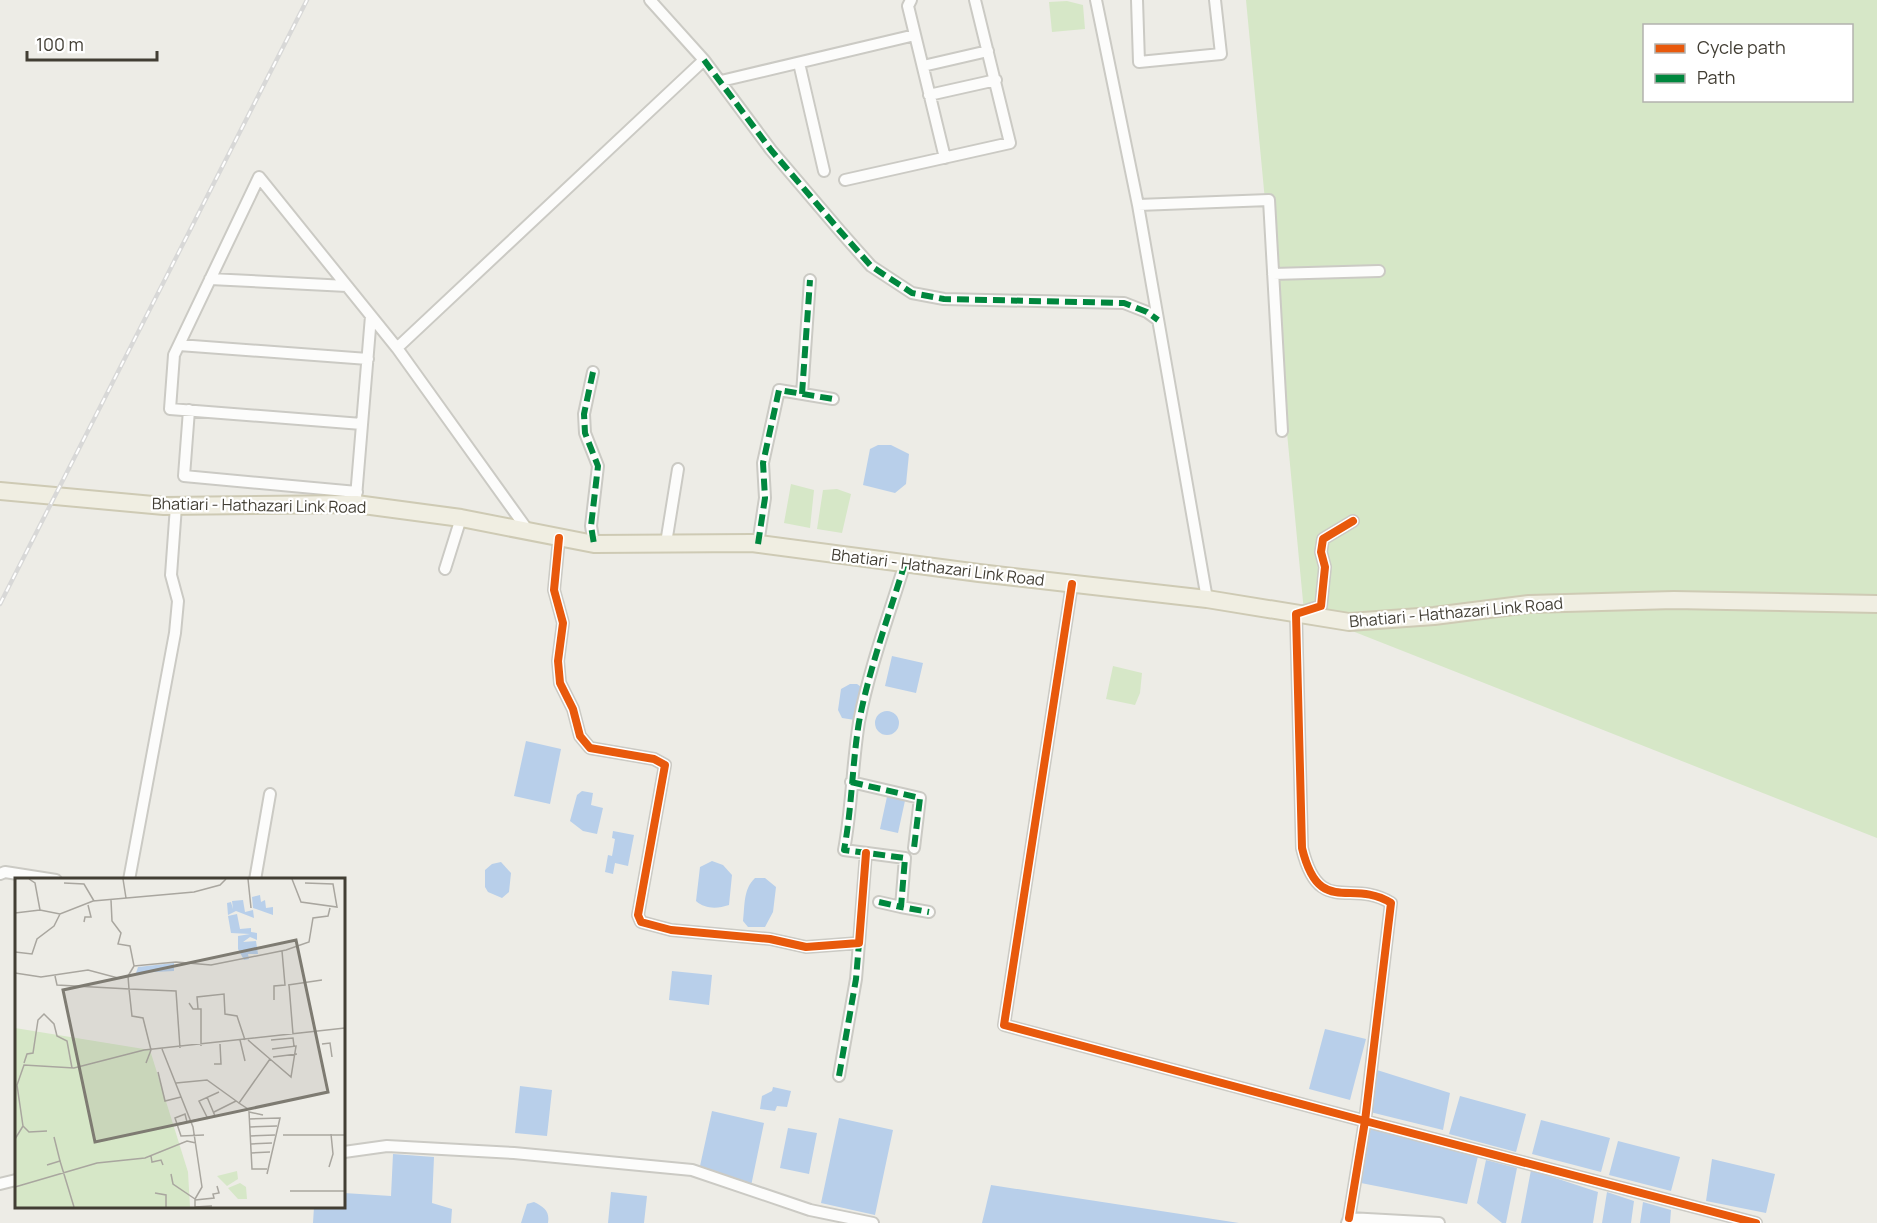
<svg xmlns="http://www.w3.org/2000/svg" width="1877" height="1223" viewBox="0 0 1877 1223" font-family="Manrope,sans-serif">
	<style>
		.green { fill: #d6e7c7; fill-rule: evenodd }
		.water { fill: #b8cfea }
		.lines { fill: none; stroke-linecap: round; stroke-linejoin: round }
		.street-casing { stroke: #cbcac4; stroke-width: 14 }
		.primary-casing { stroke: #cecab4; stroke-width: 20 }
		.street { stroke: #fcfcfb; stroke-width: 10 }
		.primary { stroke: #f0eee2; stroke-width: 16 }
		.rail-casing { stroke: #d8d8d7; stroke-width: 4.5 }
		.rail { stroke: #fff; stroke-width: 2; stroke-dasharray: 7; stroke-linecap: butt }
		.quiet { stroke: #00873e; stroke-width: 6; stroke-dasharray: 12 6; stroke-linecap: butt }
		.cycleway-casing { stroke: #fff; stroke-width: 11 }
		.cycleway { stroke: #e8590c; stroke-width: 8 }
		.labels { text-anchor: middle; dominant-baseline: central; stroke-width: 4.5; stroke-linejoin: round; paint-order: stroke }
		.street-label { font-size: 16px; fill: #423e34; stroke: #fff }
		.inset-road { fill: none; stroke: #a9a69f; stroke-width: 1.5 }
		.view { fill: #7e7b72; fill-opacity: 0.15; stroke: #7e7b72; stroke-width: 3 }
		.inset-edge { fill: none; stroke: #423e34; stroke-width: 3 }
	</style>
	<rect width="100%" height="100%" fill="#edece6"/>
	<path class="green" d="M1246 0H1877V838L1304 612ZM1644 26H1852V100H1644Z
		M1067 1 1083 5 1085 29 1052 32 1049 2Z
		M791 484 814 490 810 528 784 523Z
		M837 489 851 494 842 533 817 529 823 490Z
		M1113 666 1142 673 1140 693 1135 705 1106 699Z"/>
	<path class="water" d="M878 445H891L909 454 906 484 895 493 863 485 870 449Z
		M892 656 923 663 916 693 885 686Z
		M850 684H857L864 689 855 720 842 718 838 710 841 689Z
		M875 723a12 12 0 1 1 24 0a12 12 0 1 1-24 0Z
		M526 741 561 749 550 804 514 796Z
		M582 791 593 793 591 805 603 808 597 834 583 831 570 821 577 795Z
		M888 792 906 796 898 833 880 829Z
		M613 831 634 835 628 866 615 863 613 874 605 872 608 855 612 856 615 839 612 838Z
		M712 861 723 865 732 875 729 905C717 909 705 909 696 901L700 867Z
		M501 862 511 873 509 892 502 898 488 892 485 887V870L492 864Z
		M755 878H765L776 887 773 912 765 927H748L743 921C745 906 743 889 755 878Z
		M672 971 712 975 709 1005 669 1000Z
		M1325 1029 1366 1039 1350 1100 1309 1089Z
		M1377 1070 1450 1093 1443 1130 1370 1112Z
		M520 1086 552 1090 547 1136 515 1133Z
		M773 1087 791 1091 787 1107 777 1106 775 1111 760 1109 762 1096 772 1091Z
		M1460 1096 1526 1114 1516 1152 1449 1134Z
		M712 1111 764 1123 751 1186 700 1166Z
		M839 1118 893 1130 875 1215 821 1203Z
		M1541 1120 1610 1138 1601 1172 1532 1154Z
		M1371 1126 1478 1156 1467 1204 1361 1183Z
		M788 1128 817 1133 809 1174 780 1168Z
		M1618 1141 1680 1157 1671 1191 1609 1175Z
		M393 1154 434 1157 432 1203 452 1209 451 1223H313L314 1207 344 1206V1193L391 1196Z
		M1712 1159 1775 1174 1766 1213 1706 1201Z
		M1486 1160 1517 1168 1506 1223H1502L1477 1203Z
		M1531 1170 1598 1192 1593 1223H1521Z
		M991 1185 1239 1223H982Z
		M611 1192 647 1196 644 1223H608Z
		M1607 1192 1634 1201 1631 1223H1602Z
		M534 1202C544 1207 550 1211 548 1223H521L527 1204Z
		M1643 1202 1671 1210 1670 1223H1640Z"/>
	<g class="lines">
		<g class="street-casing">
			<path id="street" d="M911 0 908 6 945 158
				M1096 0 1138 205 1207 599
				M1137 0 1139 62 1221 54 1215 0
				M704 60 771 150 840 231 871 266 912 293 944 299 1124 303 1147 312 1158 320
				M799 63 824 171
				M923 66 988 51
				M721 81 915 35
				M929 95 996 80
				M845 180 1010 143 975 0
				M1138 205 1269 200 1282 431
				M1273 274 1379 271
				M210 279 347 286
				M179 345 368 359
				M593 372 584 414 585 433 598 466 591 526 594 544
				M802 394 810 280
				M189 410 184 476 357 492
				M362 424 170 409 174 355 259 177 397 348
				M356 497 371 316
				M1353 521 1323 539 1321 552 1325 567 1321 606 1296 614 1302 848C1319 918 1351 878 1391 903L1365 1121 1756 1223
				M529 532 397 348 704 60 650 0
				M559 538 554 590 563 623 558 661 560 683 573 709 580 736 590 748 654 759 665 765 638 915 641 922 671 930 770 939 806 947 859 943 866 853
				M666 543 678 469
				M758 544 765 498 763 463 779 390 833 399
				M905 563C889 615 869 669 859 722 852 765 852 808 844 850L905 858 901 907 929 912
				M445 569 461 518
				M1072 584 1004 1025 1365 1121 1349 1218
				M851 782 920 798 914 848
				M0 874 5 872 56 880
				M129 880 175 633 178 601 171 575 176 506
				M255 880 270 794
				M879 902 901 907
				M839 1076 856 979 859 943
				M344 1152 387 1146 514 1153 692 1170 810 1210 873 1223
				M0 1184 16 1180
				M1347 1223 1349 1218 1439 1223"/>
		</g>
		<g class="primary-casing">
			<path id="primary" d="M0 491 164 506 356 504 461 518 594 544 752 543 979 573 1207 599 1349 622 1434 616 1529 604 1674 600 1877 604"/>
		</g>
		<use href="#street" class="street"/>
		<use href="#primary" class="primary"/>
		<g class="rail-casing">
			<path id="rail" d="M0 604 307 0"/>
		</g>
		<use href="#rail" class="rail"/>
		<path class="quiet" d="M704 60 771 150 840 231 871 266 912 293 944 299 1124 303 1147 312 1158 320
			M593 372 584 414 585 433 598 466 591 526 594 544
			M802 394 810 280
			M758 544 765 498 763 463 779 390 833 399
			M905 563C889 615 869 669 859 722 852 765 852 808 844 850L905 858 901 907 929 912
			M851 782 920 798 914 848
			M879 902 901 907
			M839 1076 856 979 859 943"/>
		<g class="cycleway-casing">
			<path id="cycleway" d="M1353 521 1323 539 1321 552 1325 567 1321 606 1296 614 1302 848C1319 918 1351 878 1391 903L1365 1121 1756 1223
				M559 538 554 590 563 623 558 661 560 683 573 709 580 736 590 748 654 759 665 765 638 915 641 922 671 930 770 939 806 947 859 943 866 853
				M1072 584 1004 1025 1365 1121 1349 1218"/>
		</g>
		<use href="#cycleway" class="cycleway"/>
	</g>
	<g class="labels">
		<g class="street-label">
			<text transform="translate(259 505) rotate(1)">Bhatiari - Hathazari Link Road</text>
			<text transform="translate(938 567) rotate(7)">Bhatiari - Hathazari Link Road</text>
			<text transform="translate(1456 612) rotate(-5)">Bhatiari - Hathazari Link Road</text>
		</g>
	</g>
	<g transform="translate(15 878)">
		<rect width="330" height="330" fill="#edece6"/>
		<path d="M0 150 135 172 173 294 175 329H0ZM222 293 223 301 212 308 202 298ZM225 305 231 309 232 321H223L213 310Z" fill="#d6e7c7"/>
		<path d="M245 17 246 24 250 22 251 30 258 29V37L238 30 237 19ZM228 22 230 34 238 32 239 40 221 33 213 37 212 25 216 24 218 31 217 23ZM222 36 225 51 236 50V54L242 55V62L235 59 228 64 241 63 243 76H233L234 81 229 82 223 71V58L235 56 216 55 213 38ZM159 85V93L121 95 123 89Z" fill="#b8cfea"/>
		<path class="inset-road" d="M14 1 20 5 25 32M108 1 111 20M233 1 236 30M277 1 286 24 322 29 318 6 290 5M49 5 69 6 79 23M96 22 97 43 106 55 103 66 115 68 119 88 161 84 196 87 271 72 294 64 298 40 313 38 315 30M0 35 25 32 45 36 78 23 179 14 205 7 211 1M69 44 70 39H76L73 27M0 74 17 76 22 61 39 48 45 36M0 95 26 99 73 92 103 100 113 98 119 88M40 98 42 107 114 111 117 138 128 140 136 172 131 185M113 98 114 111 161 113 165 170M273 107 307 102M274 107 278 156M259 122V108L270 107 267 73M174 125 178 131H186V168M183 131 182 119 209 116 210 136 222 138 230 162M225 162 230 183M256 162 278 160 279 168M307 166 315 165 317 179M147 171 178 249 187 309 180 321V329L197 328M258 179 282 176M255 181 276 199 281 168 257 171M9 185 12 176 18 175 23 142 29 136 39 146 42 158 52 163 57 190M199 186H206L205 166M143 194 150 223 166 219M161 205 192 202 224 225M233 231 224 225 255 181 233 162M199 234 221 223M248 237 234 234 237 291H252M193 241 184 223 204 214M234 241 265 240 252 296M162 246 160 240 170 236 172 244M8 248 14 254 32 253M235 249 262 248M189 257 166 258 162 246 200 238 192 219M268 257H330M235 258 260 257M0 261 8 248 2 207 9 187 59 190 129 172 330 150M236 266 257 265M236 275 255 274M136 278 137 284 146 282 148 287M45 283 59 329M32 287 45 283 39 259M314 289 318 276 316 256M156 296 158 306 180 321M0 309 82 285 130 280 172 263 181 265M275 313H330M140 315 151 317V329M180 322 199 320 198 316 204 315 202 308"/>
		<path class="view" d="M281 62 313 214 80 264 48 112Z"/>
		<rect width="330" height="330" class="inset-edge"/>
	</g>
	<rect x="1643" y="24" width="210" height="78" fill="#ffffff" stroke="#b3b2ae" stroke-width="1.5"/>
	<rect x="1655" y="44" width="30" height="9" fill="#e8590c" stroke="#b3b2ae" stroke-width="1.5"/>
	<text x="1697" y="54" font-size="18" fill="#423e34">Cycle path</text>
	<rect x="1655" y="74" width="30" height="9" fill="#00873e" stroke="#b3b2ae" stroke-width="1.5"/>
	<text x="1697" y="84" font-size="18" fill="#423e34">Path</text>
	<path d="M27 51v9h130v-9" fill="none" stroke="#423e34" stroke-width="3"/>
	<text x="36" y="51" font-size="18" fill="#423e34" stroke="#ffffff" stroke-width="4.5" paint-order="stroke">100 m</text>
</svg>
